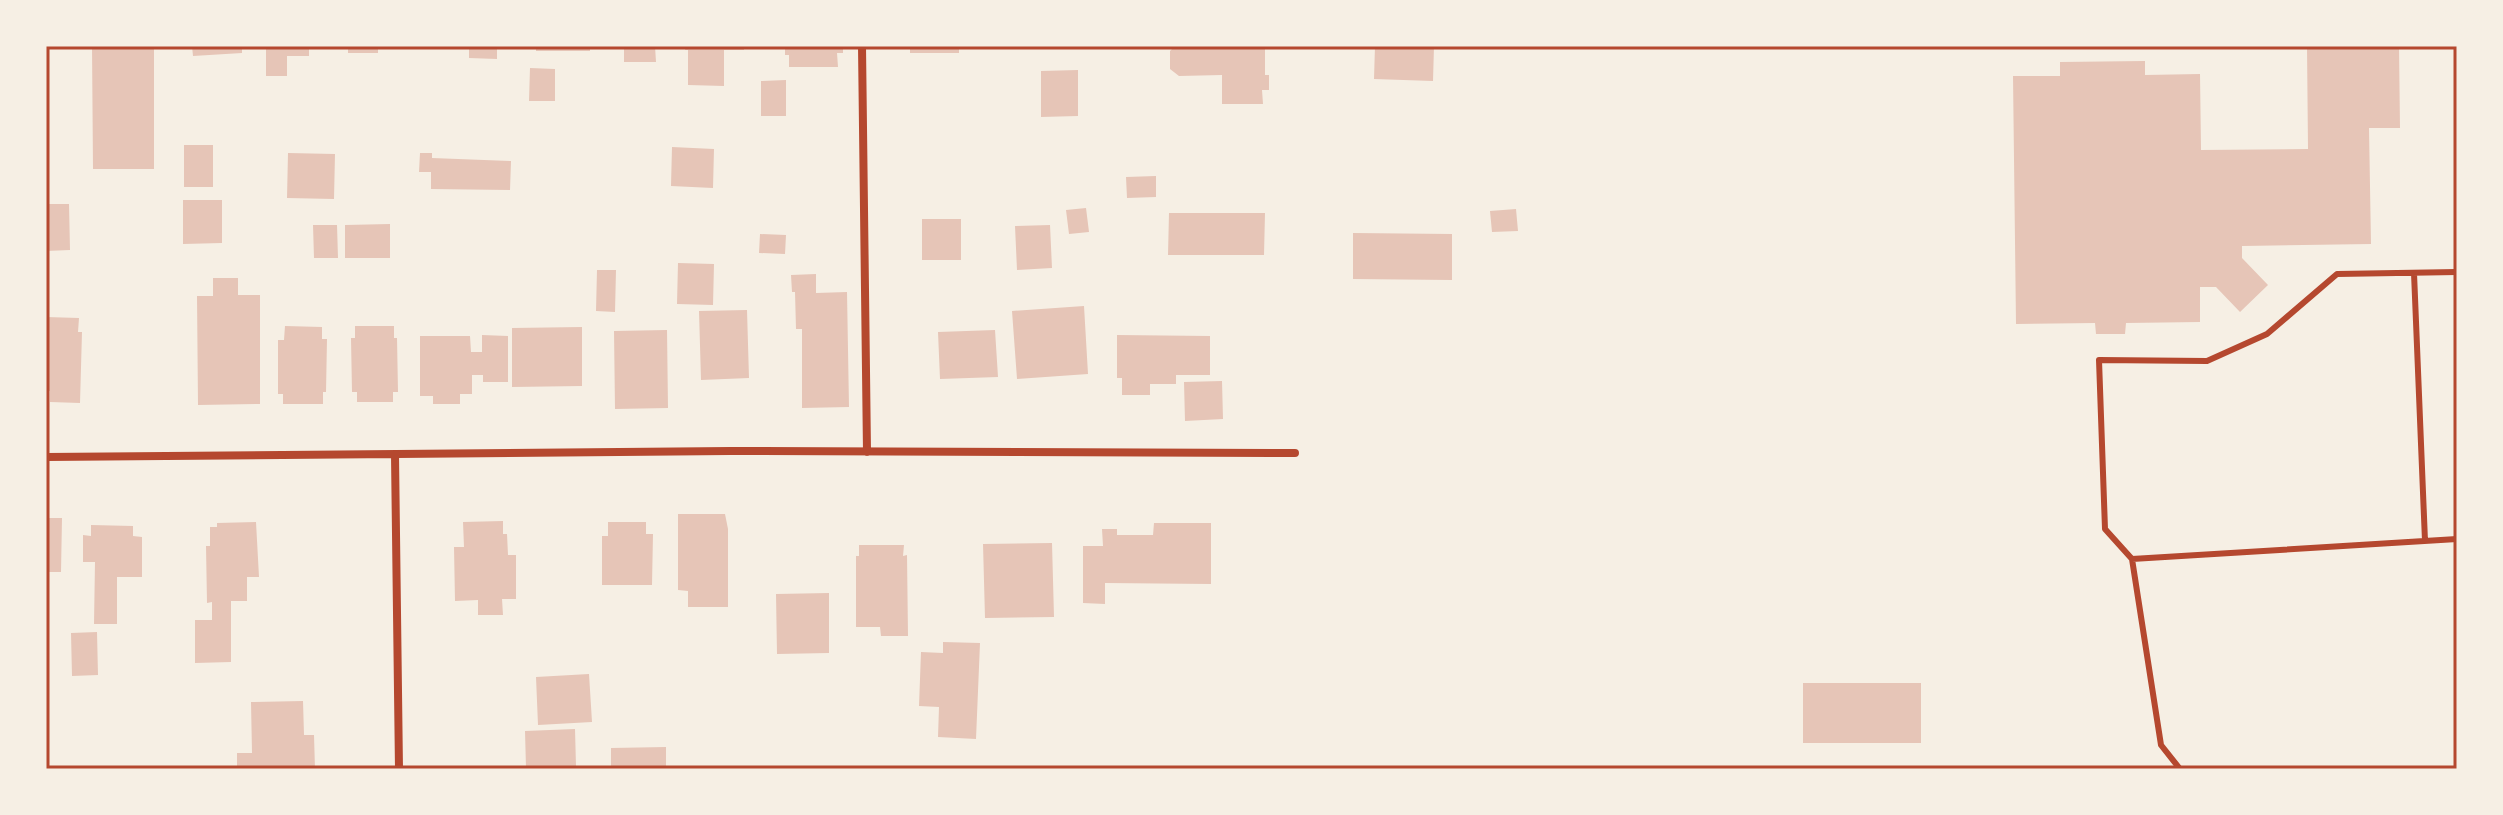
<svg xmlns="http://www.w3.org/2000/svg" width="2503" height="815" viewBox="0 0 2503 815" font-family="Ubuntu,sans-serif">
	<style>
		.building { fill: #e6c5b7 }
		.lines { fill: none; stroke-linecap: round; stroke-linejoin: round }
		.service { stroke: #b5482f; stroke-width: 6 }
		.minor { stroke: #b5482f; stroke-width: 8 }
		.neatline { fill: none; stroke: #b5482f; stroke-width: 3 }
	</style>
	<rect width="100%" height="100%" fill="#f6efe4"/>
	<path class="building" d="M92 46H154V169H93Z
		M192 46H242V53L193 56Z
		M266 46H309V56H287V76H266Z
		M348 46H378V53H348Z
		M469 46H497V59L469 58Z
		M536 46H590V51H536Z
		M624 46H655L656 62H624Z
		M686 46H744V50H724V86L688 85V50H685Z
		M785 46H843V53H837L838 67H789V55H785Z
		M910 46H959V53H910Z
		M1175 46H1265V75H1269V90H1262L1263 104H1222V75L1179 76 1170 69V51Z
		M1375 46H1434L1433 81 1374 79Z
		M2307 46H2399L2400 128H2369L2371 244 2242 246V258L2268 285 2240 312 2216 287H2200V322L2126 323 2125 334H2096L2095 323 2016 324 2013 76H2060V62L2145 61V75L2200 74 2201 150 2308 149Z
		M530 68 555 69V101H529Z
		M1078 70V116L1041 117V71Z
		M786 80V116H761V81Z
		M184 145H213V187H184Z
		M672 147 714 149 713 188 671 186Z
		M288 153 335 154 334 199 287 198Z
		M420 153H432V158L511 161 510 190 431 189V172H419Z
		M1156 176V197L1127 198 1126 177Z
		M183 200H222V243L183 244Z
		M46 204H69L70 250 46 251Z
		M1086 208 1089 232 1069 234 1066 210Z
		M1516 209 1518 231 1492 232 1490 211Z
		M1169 213H1265L1264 255H1168Z
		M922 219H961V260H922Z
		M390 224V258H345V225Z
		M313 225H337L338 258H314Z
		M1050 225 1052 268 1017 270 1015 226Z
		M1353 233 1452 234V280L1353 279Z
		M760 234 786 235 785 254 759 253Z
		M678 263 714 264 713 305 677 304Z
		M597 270H616L615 312 596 311Z
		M816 274V293L847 292 849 407 802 408V329H796L795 292H792L791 275Z
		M213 278H238V295H260V404L198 405 197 296H213Z
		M1084 306 1088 374 1017 379 1012 311Z
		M747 310 749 378 701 380 699 311Z
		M46 317 79 318 78 332H82L80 403 50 402V391H46Z
		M285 326 322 327V339H327L326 392H323V404H283V394H278V340H284Z
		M355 326H394V338H397L398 392H393V402H357V392H352L351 338H355Z
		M582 327V386L512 387V328Z
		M667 330 668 408 615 409 614 331Z
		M995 330 998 377 940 379 938 332Z
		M482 335 508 336V382H483V375H472V394H460V404H433V396H420V336H470L471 352H482Z
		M1117 335 1210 336V375H1176V384H1150V395H1122V378H1117Z
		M1222 381 1223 419 1185 421 1184 382Z
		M678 514H725L728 529V607H688V591L678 590Z
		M46 518H62L61 572H46Z
		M503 521V534H507L508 555H516V599H502L503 615H478V600L455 601 454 547H464L463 522Z
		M256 522 259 577H247V601H231V662L195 663V620H212V602L207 603 206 546H210V527H217V523Z
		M608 522H646V534H653L652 585H602V536H608Z
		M1154 523H1211V584L1105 583V604L1083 603V546H1103L1102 529H1117V535H1153Z
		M91 525 133 526V536L142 537V577H117V624H94L95 562H83V535L91 536Z
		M1052 543 1054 617 985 618 983 544Z
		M859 545H904L903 556 907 555 908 636H881L880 627H856V556H859Z
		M829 593V653L777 654 776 594Z
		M97 632 98 675 72 676 71 633Z
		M943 642 980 643 976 739 938 737 939 707 919 706 921 652 943 653Z
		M589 674 592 722 538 725 536 677Z
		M1803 683H1921V743H1803Z
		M303 701 304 735H314L315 769H237V753H252L251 702Z
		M575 729 576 766 526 768 525 731Z
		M666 747V769H611V748Z"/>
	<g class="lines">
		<path class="service" d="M2457 272 2337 274 2267 334 2207 361 2099 360 2105 529 2132 559 2457 539
			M2414 273 2425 541
			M2132 559 2161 745 2180 769"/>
		<path class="minor" d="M862 46 867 452
			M395 455 399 769
			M46 457 730 451 1295 453"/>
	</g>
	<rect width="2503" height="815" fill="none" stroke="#f6efe4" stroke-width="96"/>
	<rect x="48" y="48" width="2407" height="719" class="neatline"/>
</svg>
